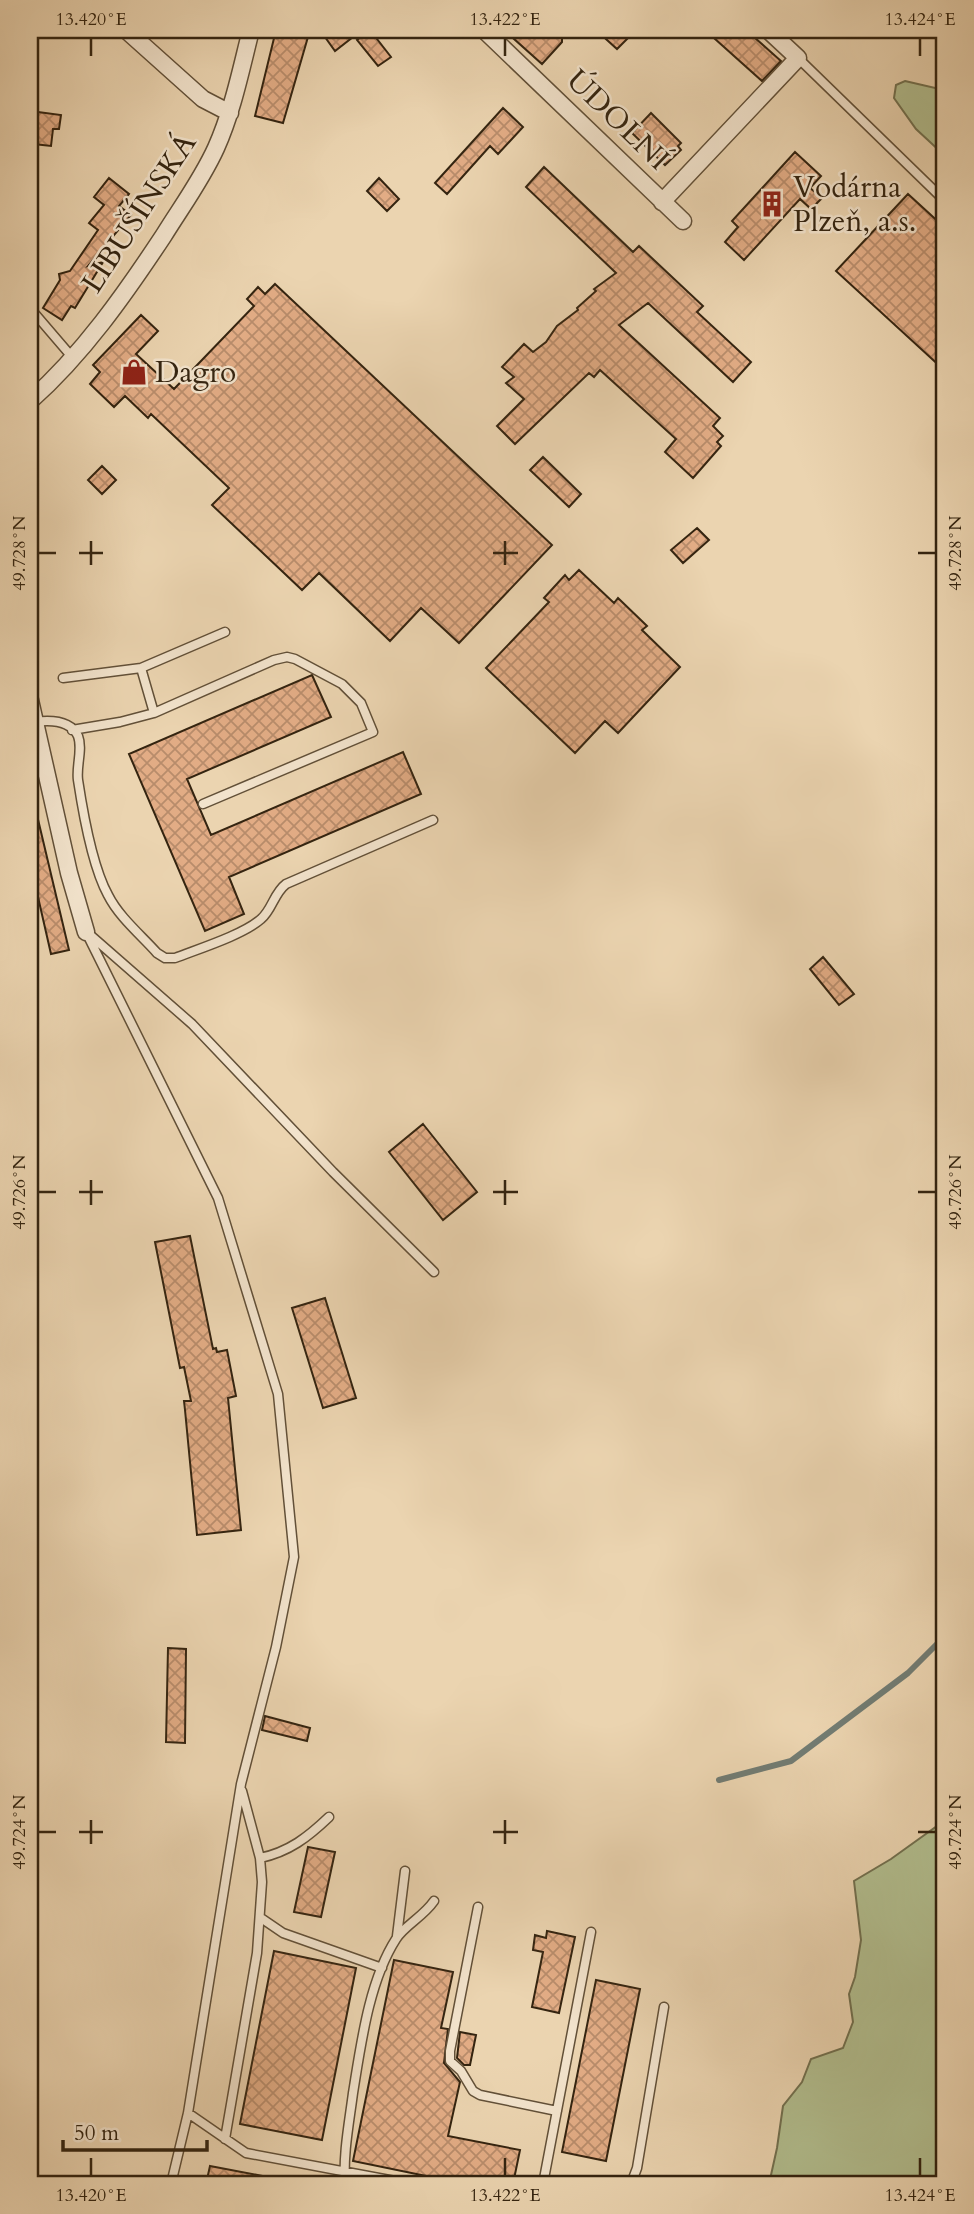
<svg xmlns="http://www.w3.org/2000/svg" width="974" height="2214" viewBox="0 0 974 2214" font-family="Cardo,serif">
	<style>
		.grass { fill: #b2be8f; stroke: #737150; stroke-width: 2 }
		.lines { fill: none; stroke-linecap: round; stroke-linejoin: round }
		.stream { stroke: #727c73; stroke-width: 6 }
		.building { fill: url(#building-cross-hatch); stroke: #342410; stroke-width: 2 }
		.service-casing { stroke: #625038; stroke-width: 11 }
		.minor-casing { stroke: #625038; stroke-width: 19 }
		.service { stroke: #f2e3cc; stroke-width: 8 }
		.minor { stroke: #f2e3cc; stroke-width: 16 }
		.ticks { fill: none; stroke: #342410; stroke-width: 2.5 }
		.labels { text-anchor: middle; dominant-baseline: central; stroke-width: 5; stroke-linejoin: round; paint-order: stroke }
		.street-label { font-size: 30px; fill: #342410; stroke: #f2e3cc }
		.poi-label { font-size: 30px; fill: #342410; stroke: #f2e3cc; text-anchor: start }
		.neatline { fill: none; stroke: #342410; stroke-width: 2.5 }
		.ticks-label { font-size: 18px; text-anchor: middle; fill: #342410 }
	</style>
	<defs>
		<pattern id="building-cross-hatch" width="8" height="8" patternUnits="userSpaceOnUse" patternTransform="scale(1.75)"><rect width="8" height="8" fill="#e2ac85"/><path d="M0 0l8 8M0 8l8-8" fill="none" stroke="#b88c6b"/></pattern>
	</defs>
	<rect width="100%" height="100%" fill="#ebd4b0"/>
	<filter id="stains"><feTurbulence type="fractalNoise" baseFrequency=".00286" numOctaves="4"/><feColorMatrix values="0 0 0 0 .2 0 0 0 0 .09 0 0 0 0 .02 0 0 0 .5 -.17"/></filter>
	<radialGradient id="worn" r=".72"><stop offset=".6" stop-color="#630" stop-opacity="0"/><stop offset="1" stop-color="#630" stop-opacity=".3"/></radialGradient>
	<path class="grass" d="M905 81 944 90V155L916 129 894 98 896 85Z
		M944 1821V2184H769L777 2148 783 2106 802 2082 811 2059 843 2048 853 2022 849 1994 855 1977 861 1940 854 1881 891 1859Z"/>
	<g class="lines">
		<path class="stream" d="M719 1780 791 1761 908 1673 944 1637"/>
	</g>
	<path class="building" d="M276 30H310L283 123 255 116Z
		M320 30H362L335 51Z
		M370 30 391 57 378 66 357 40Z
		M504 30H556L562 36V42L542 64Z
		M596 30H636L617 49Z
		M705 30H746L781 61 762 81Z
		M503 108 523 127 498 154 490 146 447 194 435 183Z
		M38 112 61 115 59 129H53L51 146 34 144Z
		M651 113 681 143 678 146 681 150 665 165 632 133Z
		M795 152 821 176 810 188 822 198 811 209 800 199 744 260 725 242 738 227 732 221Z
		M544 167 633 252 639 246 703 306 697 312 751 362 733 382 648 303 619 325 720 418 713 426 723 436 717 442 721 446 693 478 665 452 676 439 600 370 594 377 589 373 515 444 497 426 524 399 506 383 514 377 502 367 524 344 533 352 546 342 557 326 578 310 577 308 596 291 594 289 616 273 526 187Z
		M109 178 129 194 119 206 131 215 88 266 103 262 75 308 71 306 62 320 43 308 60 280 59 274 70 271 98 230 89 223 104 205 94 197Z
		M379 178 399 199 387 211 367 191Z
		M908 194 944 227V370L836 271Z
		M275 284 552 545 459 643 421 608 390 641 319 573 302 590 212 505 229 488 151 414 148 418 125 396 114 407 90 384 100 372 93 365 141 315 158 331 136 354 174 389 254 306 247 299 258 287 265 294Z
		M543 457 581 494 569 507 530 470Z
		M102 466 116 480 102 494 88 480Z
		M697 528 709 540 683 563 671 550Z
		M579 570 614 603 618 598 647 626 642 630 680 667 618 733 605 721 575 753 486 668 549 602 544 598 565 575 569 580Z
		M312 675 331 717 187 779 211 835 403 752 421 794 229 877 244 914 205 931 129 754Z
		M36 811 69 950 51 954 30 862V812Z
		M823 957 854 994 839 1005 810 969Z
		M423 1124 477 1192 443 1220 389 1152Z
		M190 1236 213 1349 216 1348 217 1352 227 1350 236 1396 228 1398 241 1530 197 1535 185 1410 184 1401H191L184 1367 180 1368 155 1242Z
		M325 1298 356 1398 323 1408 292 1308Z
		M168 1648 186 1649 185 1743 166 1742Z
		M265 1716 310 1728 307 1741 262 1730Z
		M308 1847 335 1852 321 1917 294 1912Z
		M547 1931 575 1937 559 2013 532 2007 543 1952 533 1950 535 1935 546 1938Z
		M274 1951 356 1968 322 2140 240 2124Z
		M394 1960 453 1972 441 2028 448 2029 444 2063 460 2082 448 2136 520 2150 513 2184H465L353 2161Z
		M596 1980 640 1989 606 2161 562 2152Z
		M460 2032 476 2035 470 2065H464L457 2058Z
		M210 2166 268 2177 267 2184H206Z"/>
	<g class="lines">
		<g class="service-casing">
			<path id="service" d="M798 58 944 200
				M30 308 72 357
				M141 668 154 713
				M63 678 141 668 225 632
				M35 722C50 720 70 720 78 736 83 749 76 766 78 780 83 813 92 866 108 895 119 917 141 935 157 953L165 958H175C198 949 243 935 261 919 272 910 274 893 286 884L433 820
				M72 730 120 722 154 713 274 660 287 657 295 659 342 684 361 703 373 732 203 804
				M86 932 218 1198 278 1394 294 1557 276 1647 241 1784 188 2113 171 2184
				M89 934 192 1024 333 1172 434 1272
				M242 1791 260 1858C289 1852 308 1837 329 1817
				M478 1907 450 2051V2061L461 2071 473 2091 480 2095 557 2111
				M261 1918 283 1933 382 1968
				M397 1936 405 1871
				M188 2113 246 2153 411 2184
				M225 2139 257 1953 262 1882 260 1858
				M345 2184C343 2154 349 2124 353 2093 361 2044 369 1981 396 1939 405 1925 423 1917 434 1901
				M543 2184 591 1932
				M631 2184 637 2168 664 2007"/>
		</g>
		<g class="minor-casing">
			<path id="minor" d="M126 30 203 99 230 113
				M484 30 683 221
				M662 202 798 58 768 30
				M30 401C83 354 125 294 164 235 182 206 202 179 216 148 233 110 241 69 251 30
				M30 700 69 873 86 932"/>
		</g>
		<use href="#service" class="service"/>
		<use href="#minor" class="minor"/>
	</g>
	<path class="ticks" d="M91 38V56M505 38V56M920 38V56M91 541V565M505 541V565M38 553H56M79 553H103M493 553H518M918 553H936M91 1180V1205M505 1180V1205M38 1192H56M79 1192H103M493 1192H518M918 1192H936M91 1820V1844M505 1820V1844M38 1832H56M79 1832H103M493 1832H518M918 1832H936M91 2158V2176M505 2158V2176M920 2158V2176"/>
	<defs>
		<g id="building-bare" transform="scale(2.1)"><path d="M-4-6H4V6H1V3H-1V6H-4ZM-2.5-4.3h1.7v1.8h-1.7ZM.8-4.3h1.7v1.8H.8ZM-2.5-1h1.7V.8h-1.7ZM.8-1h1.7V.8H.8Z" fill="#8f2418" stroke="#f2e3cc" stroke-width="2.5" paint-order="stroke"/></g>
		<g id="shop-bare" transform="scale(2.1)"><path d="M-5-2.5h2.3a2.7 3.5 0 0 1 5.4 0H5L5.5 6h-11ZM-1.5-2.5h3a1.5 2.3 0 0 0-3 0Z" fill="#8f2418" stroke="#f2e3cc" stroke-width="2.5" paint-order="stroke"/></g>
	</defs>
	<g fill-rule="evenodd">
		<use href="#building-bare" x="772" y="204"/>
		<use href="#shop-bare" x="134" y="372"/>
	</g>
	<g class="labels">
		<g class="street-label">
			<text transform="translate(618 120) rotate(44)">ÚDOLNÍ</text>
			<text transform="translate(139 213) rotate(-57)">LIBUŠÍNSKÁ</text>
		</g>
		<g class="poi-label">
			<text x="793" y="187">Vodárna<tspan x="793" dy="34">Plzeň, a.s.</tspan></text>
			<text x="155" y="372">Dagro</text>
		</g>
	</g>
	<rect width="974" height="2214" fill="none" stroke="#ebd4b0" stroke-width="77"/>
	<path d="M63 2140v10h144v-10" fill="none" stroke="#342410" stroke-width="3.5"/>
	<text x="74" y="2140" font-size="21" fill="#342410" stroke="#f2e3cc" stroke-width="5" paint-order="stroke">50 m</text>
	<rect x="38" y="38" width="898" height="2138" class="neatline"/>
	<g class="ticks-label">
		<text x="91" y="25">13.420°E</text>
		<text x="505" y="25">13.422°E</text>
		<text x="920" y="25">13.424°E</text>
		<text transform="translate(19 553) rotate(-90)" y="6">49.728°N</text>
		<text transform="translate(955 553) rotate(-90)" y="6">49.728°N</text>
		<text transform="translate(19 1192) rotate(-90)" y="6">49.726°N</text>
		<text transform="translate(955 1192) rotate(-90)" y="6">49.726°N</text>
		<text transform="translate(19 1832) rotate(-90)" y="6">49.724°N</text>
		<text transform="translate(955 1832) rotate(-90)" y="6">49.724°N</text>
		<text x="91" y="2201">13.420°E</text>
		<text x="505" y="2201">13.422°E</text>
		<text x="920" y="2201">13.424°E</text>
	</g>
	<rect width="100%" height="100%" filter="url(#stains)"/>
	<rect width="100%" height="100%" fill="url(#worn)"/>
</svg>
